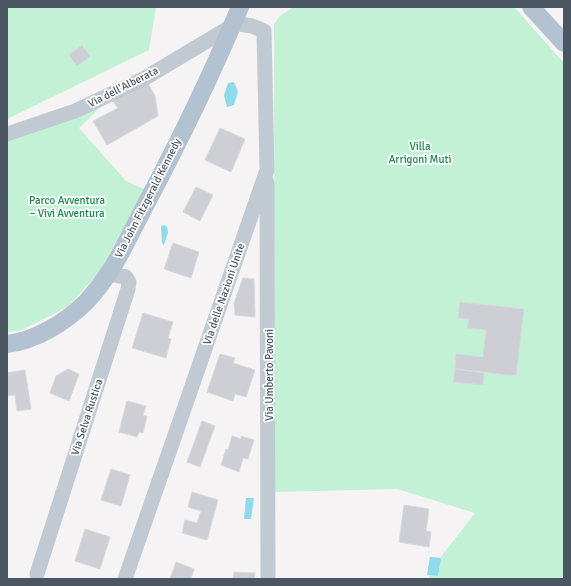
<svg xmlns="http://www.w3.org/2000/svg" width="571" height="586" viewBox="0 0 571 586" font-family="Signika,sans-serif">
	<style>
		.green { fill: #c3f1d5; fill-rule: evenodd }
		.water { fill: #90daee }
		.building { fill: #cdcfd5; stroke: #d7d9de }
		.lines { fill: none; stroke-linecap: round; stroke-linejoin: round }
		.minor { stroke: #c1cad2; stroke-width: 15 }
		.major { stroke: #b3c2d1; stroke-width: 18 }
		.labels { text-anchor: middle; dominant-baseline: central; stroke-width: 3.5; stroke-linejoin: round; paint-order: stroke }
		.street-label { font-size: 11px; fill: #4a5661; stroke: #fff }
		.park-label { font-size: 11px; fill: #17864f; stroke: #fff }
	</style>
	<rect width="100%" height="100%" fill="#f5f3f3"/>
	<path class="green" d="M7 7H156L149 50 7 119Z
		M294 7H514L564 63V575L560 579H429L430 571 475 513 397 489 275 492 274 24 280 16ZM460 302 524 309 516 376 455 370 456 354 483 357 486 330 468 328 469 319 459 318Z
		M110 98 79 128 126 181 146 190 97 275 67 307 22 330 7 332V136Z"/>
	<path class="water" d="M234 82 238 92 234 105 227 107 224 95 228 83Z
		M164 225 167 227 168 232 164 245 162 243 161 226Z
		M246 498H254L251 519H244Z
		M430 557 441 558 438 576 427 575Z"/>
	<path class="building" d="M82 45 90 56 77 66 69 55Z
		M145 78 155 96 158 116 107 145 93 121 118 108 108 95Z
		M220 128 245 139 231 172 205 160Z
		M196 187 213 195 200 221 183 212Z
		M173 243 199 252 191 278 164 269Z
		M243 278 254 279 255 317 235 315 234 303Z
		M460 302 524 309 516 376 455 369 456 354 483 357 486 330 467 328 469 319 458 318Z
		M143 313 173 322 168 338 171 339 166 358 132 348Z
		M220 354 235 358 233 363 255 370 246 397 235 394 233 401 207 392Z
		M68 369 79 374 69 401 50 393 56 376Z
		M455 369 484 373 483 385 453 382Z
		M25 370 31 409 17 411 15 395 7 396V373Z
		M127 401 146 406 143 415 147 416 143 433 139 432 137 437 119 432Z
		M202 421 215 426 200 467 187 462Z
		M232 436 241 439V436L254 440 248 459 243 458 239 472 221 465 226 449 228 450Z
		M111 469 130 475 121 506 101 500Z
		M192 492 218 500 207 540 182 533 185 520 197 523 201 511 188 507Z
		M404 505 429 509 426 531 431 532 429 547 399 542Z
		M85 529 110 537 100 569 75 561Z
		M176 562 194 569 191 579H170Z
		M234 572 255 573 254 579H233Z"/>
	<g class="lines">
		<path class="minor" d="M7 134 75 111 145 78 232 26
			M267 182 268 579
			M37 574 128 289 129 282 126 277 109 274
			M125 579 267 170 264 31 252 26 233 23"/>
		<path class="major" d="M531 7 564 43
			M7 344C35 341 66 322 86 302 113 274 128 238 146 204 180 140 212 74 240 7"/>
	</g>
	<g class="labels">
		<g class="street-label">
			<text transform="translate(123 87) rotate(-27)">Via dell'Alberata</text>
			<text transform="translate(148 198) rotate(-63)">Via John Fitzgerald Kennedy</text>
			<text transform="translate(224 294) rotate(-71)">Via delle Nazioni Unite</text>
			<text transform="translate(269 375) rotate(-90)">Via Umberto Pavoni</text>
			<text transform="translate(87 417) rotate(-72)">Via Selva Rustica</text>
		</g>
		<g class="park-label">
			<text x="420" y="146">Villa<tspan x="420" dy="13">Arrigoni Muti</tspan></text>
			<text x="67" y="200">Parco Avventura<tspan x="67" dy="13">– Vivi Avventura</tspan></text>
		</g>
	</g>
	<rect width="571" height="586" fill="none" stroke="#4a5661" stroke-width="16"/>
</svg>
